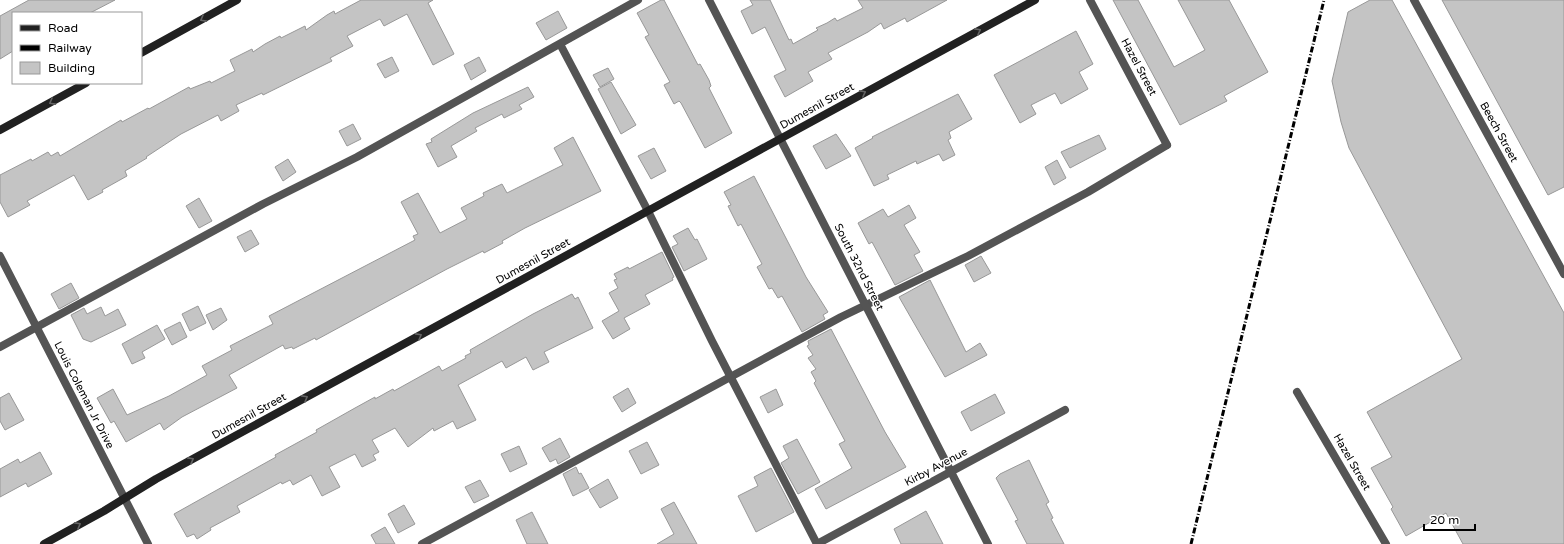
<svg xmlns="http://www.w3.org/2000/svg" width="1564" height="544" viewBox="0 0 1564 544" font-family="'Varela Round',sans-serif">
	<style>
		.building { fill: #c4c4c4; stroke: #989898 }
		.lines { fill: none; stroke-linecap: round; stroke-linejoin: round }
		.lane { stroke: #545454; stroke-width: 8 }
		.street { stroke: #545454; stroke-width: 8 }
		.secondary { stroke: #212121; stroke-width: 8 }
		.rail { stroke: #000; stroke-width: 3; stroke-dasharray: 6 2 1 2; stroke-linecap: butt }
		.oneway { stroke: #646464 }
		.labels { text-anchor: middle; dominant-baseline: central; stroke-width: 3; stroke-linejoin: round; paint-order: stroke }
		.street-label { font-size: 11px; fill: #000; stroke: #fff }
	</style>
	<rect width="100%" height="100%" fill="#fff"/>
	<path class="building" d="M29 0H115L90 13H13V51L0 59V16Z
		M361 0H433L428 3 454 54 433 65 407 14 384 26 380 19 347 36 353 46 330 58 332 61 263 95 262 93 236 105 239 111 221 121 218 115 181 134 146 157 147 158 125 171 127 176 102 190 103 192 88 200 74 175 27 201 30 205 8 217 0 202V175L31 159 32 161 48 152 51 156 58 152 60 156 121 120 122 122 148 108 149 109 189 87 190 89 210 81 211 83 235 71 230 60 252 49 253 52 265 44 280 36 281 38 305 26 306 30 327 15 334 11 335 14Z
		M661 0H664L698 65 700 64 709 80 711 86 709 88 732 133 705 148 681 103 679 101 674 104 664 85 670 82 645 37 649 35 637 13Z
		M750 0H770L789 40 791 39 793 44 818 30 816 28 827 23 835 18 837 21 863 8 858 0H947L907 22 905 18 884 29 881 23 868 32 828 53 832 59 808 72 813 81 785 97 774 76 786 70 765 27 752 34 741 11 753 5Z
		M1113 0H1138L1174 67 1205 50 1178 0H1229L1268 72 1224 96 1227 101 1180 125Z
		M1370 0H1392L1564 313V544H1463L1446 513 1406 536 1391 509 1393 507 1371 468 1392 457 1367 412 1462 359 1349 148 1341 122 1332 81 1348 12Z
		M1442 0H1564V187L1548 195Z
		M558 11 567 28 546 40 536 23Z
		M1076 31 1093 64 1079 72 1088 89 1061 104 1055 93 1031 105 1036 114 1020 123 994 75Z
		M392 57 399 71 385 78 377 64Z
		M479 57 486 71 471 80 464 65Z
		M608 68 614 79 600 87 593 75Z
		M611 82 636 125 621 134 598 89Z
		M528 87 534 97 519 105 522 109 504 118 502 114 475 128 477 131 451 146 457 157 438 167 426 144 432 142 431 139 473 113Z
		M958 94 972 119 949 132 951 138 948 140 955 155 943 161 939 154 917 164 916 161 887 175 889 179 874 186 855 148 873 138 872 137Z
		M353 124 361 139 347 146 339 131Z
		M836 134 851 156 826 169 813 146Z
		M1099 135 1106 149 1070 168 1061 152Z
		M573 137 601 191 525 228 502 241 503 243 484 253 483 251 447 269 316 340 315 338 293 349 292 347 285 349 283 345 229 375 237 388 182 417 164 430 160 423 126 442 114 421 111 423 97 398 113 389 127 415 169 396 207 375 202 366 232 350 230 346 273 324 269 316 415 240 413 236 418 234 401 202 418 193 440 233 467 219 461 208 484 196 483 193 502 184 507 193 563 165 554 148Z
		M654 148 666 171 651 179 638 156Z
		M288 159 296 172 283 181 275 167Z
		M1057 160 1066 178 1054 185 1045 167Z
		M754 176 806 277 828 312 823 315 825 319 802 332 782 296 778 298 772 288 769 289 757 267 762 264 741 224 738 226 728 206 731 205 724 192Z
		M199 198 212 221 199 228 186 206Z
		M909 205 916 218 904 225 920 252 914 255 923 271 895 285 872 242 869 244 858 223 883 209 888 217Z
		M688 228 695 240 697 239 707 259 684 271 672 247 678 244 673 236Z
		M251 230 259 244 245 252 237 237Z
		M662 252 674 277 672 278 673 280 645 295 650 304 624 318 630 329 613 339 602 321 619 311 609 293 618 288 614 280 617 279 614 274 628 267 629 269Z
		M981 256 991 273 974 282 965 265Z
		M930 280 966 352 980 343 987 355 945 377 899 297Z
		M71 283 79 298 59 309 51 294Z
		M572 294 575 299 578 297 593 328 544 352 549 362 533 370 526 357 506 368 502 361 458 385 476 420 457 429 453 421 434 431 433 428 408 447 395 428 372 440 379 452 373 455 376 460 362 467 355 454 329 467 340 487 322 496 311 475 293 485 290 480 282 484 281 482 237 506 240 512 210 528 211 530 197 539 194 534 187 537 174 514 276 457 275 455 317 432 316 430 355 408 375 397V399L393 389 394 391 439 366 442 371 466 358 465 356 471 353 470 350 533 314Z
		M198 306 206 323 190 331 182 314Z
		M101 307 105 316 118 309 126 325 91 342 83 339 71 315 84 308 87 314Z
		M221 308 227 320 213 330 206 315Z
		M180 322 187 337 172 345 164 330Z
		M157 325 165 339 142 352 145 358 132 364 122 344Z
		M831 329 885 432 906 467 826 509 815 489 852 468 839 444 845 441 814 383 816 381 811 372 816 369 808 358 813 355 807 346 809 345 808 341Z
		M628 388 636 403 622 412 613 397Z
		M776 389 783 405 768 413 760 397Z
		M9 393 24 420 5 430 0 421V398Z
		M995 394 1005 413 971 431 961 412Z
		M560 438 570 457 558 464 556 459 550 462 542 448Z
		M797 439 820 482 798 494 781 463 789 458 783 446Z
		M647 442 659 465 641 474 629 451Z
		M519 446 527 464 510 472 501 454Z
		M40 452 52 474 28 487 26 483 0 497V469L18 459 20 463Z
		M1029 460 1049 502 1046 504 1053 518 1051 519 1064 544H1027L1015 521 1018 520 996 478 1000 474Z
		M576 467 579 474 581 473 589 488 573 496 563 474Z
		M771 468 794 512 756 532 738 496 758 486 754 477Z
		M608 479 618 498 600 508 589 490Z
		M480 480 489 496 474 503 465 487Z
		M674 502 697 544H657L674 534 661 509Z
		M404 505 415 524 398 533 388 514Z
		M926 511 943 544H901L894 529Z
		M532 512 548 544H527L516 520Z
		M385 527 395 544H376L371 535Z"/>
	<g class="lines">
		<path class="lane" d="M560 44 648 211 712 341 817 544
			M0 347 263 204 357 157 638 0
			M422 544 841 317 968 256 1088 192 1167 145"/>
		<path class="street" d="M709 0 988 544
			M1090 0 1167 145
			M1414 0 1564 274
			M0 256 148 544
			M1297 392 1386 544
			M817 544 1065 410"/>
		<path class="secondary" d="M141 53 237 0
			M0 130 86 83
			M44 544 104 511 156 479 1035 0"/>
		<path class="rail" d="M1191 544 1324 0"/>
	</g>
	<defs><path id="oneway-chevron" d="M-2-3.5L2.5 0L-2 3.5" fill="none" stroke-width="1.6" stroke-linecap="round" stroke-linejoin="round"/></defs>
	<g class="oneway">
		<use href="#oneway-chevron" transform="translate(203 19) rotate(151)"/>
		<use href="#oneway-chevron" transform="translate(978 31) rotate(-28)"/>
		<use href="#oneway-chevron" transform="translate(863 93) rotate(-28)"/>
		<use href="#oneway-chevron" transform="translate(52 102) rotate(151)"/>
		<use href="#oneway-chevron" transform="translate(419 336) rotate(-29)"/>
		<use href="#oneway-chevron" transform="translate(305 398) rotate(-29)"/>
		<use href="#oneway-chevron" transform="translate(191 460) rotate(-29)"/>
		<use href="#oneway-chevron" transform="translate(78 525) rotate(-29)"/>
	</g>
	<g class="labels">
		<g class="street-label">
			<text transform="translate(1139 67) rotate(62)">Hazel Street</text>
			<text transform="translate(817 106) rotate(-29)">Dumesnil Street</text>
			<text transform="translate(1499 132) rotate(61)">Beech Street</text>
			<text transform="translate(533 261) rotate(-29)">Dumesnil Street</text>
			<text transform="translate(859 267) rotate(63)">South 32nd Street</text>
			<text transform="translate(84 395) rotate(63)">Louis Coleman Jr Drive</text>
			<text transform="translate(249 416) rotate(-29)">Dumesnil Street</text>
			<text transform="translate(1352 462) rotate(60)">Hazel Street</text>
			<text transform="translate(936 467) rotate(-28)">Kirby Avenue</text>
		</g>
	</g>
	<rect x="12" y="12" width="130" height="72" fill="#ffffff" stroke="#999999"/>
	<rect x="20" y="25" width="20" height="6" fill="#212121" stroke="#999999"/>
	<text x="48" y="32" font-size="12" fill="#000000">Road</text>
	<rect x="20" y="45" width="20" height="6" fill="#000000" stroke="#999999"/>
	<text x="48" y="52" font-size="12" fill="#000000">Railway</text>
	<rect x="20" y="62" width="20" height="12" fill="#c4c4c4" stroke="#999999"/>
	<text x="48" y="72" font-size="12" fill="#000000">Building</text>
	<path d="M1424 524v6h51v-6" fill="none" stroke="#000000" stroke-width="2"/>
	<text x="1430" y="524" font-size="12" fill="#000000" stroke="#ffffff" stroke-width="3" paint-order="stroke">20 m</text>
</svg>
